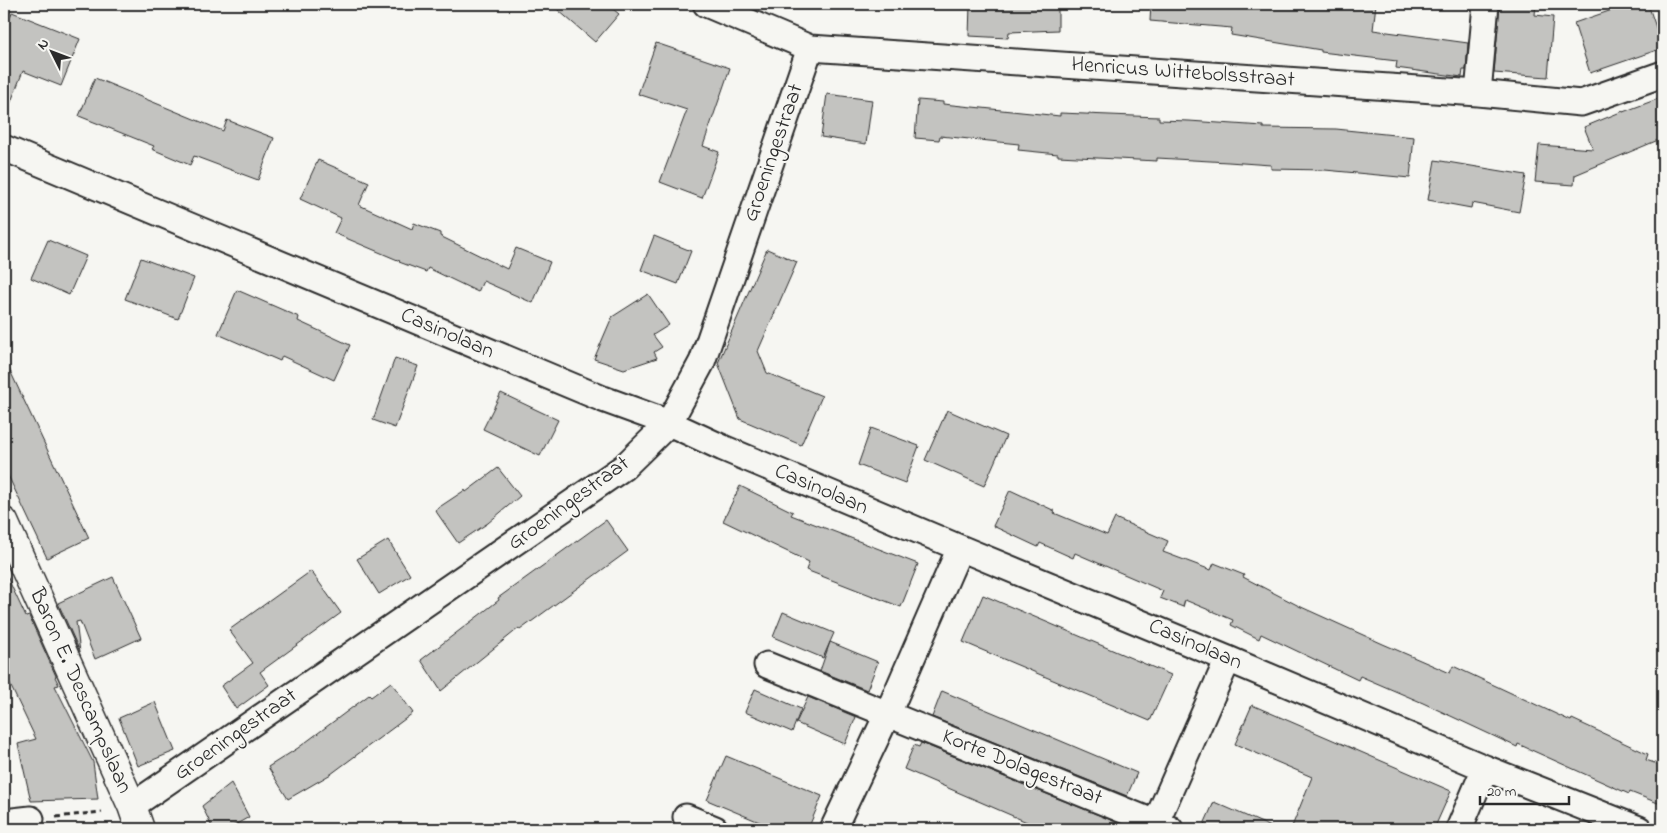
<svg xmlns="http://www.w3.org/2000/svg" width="1667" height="833" viewBox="0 0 1667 833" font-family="'Indie Flower',sans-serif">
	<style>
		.building { fill: #c3c3c0; stroke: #2b2b2b }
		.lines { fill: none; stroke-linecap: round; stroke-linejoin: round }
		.street-casing { stroke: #2b2b2b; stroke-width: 29 }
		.secondary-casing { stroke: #2b2b2b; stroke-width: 31 }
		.path { stroke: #2b2b2b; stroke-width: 3; stroke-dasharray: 5 4; stroke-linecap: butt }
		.street { stroke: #f6f6f2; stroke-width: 25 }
		.secondary { stroke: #f6f6f2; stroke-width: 28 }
		.labels { text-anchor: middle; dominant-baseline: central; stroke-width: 4; stroke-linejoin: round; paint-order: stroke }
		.street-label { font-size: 22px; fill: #2b2b2b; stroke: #f6f6f2 }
	</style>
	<rect width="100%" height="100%" fill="#f6f6f2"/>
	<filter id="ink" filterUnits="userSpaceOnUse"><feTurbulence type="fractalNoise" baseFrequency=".02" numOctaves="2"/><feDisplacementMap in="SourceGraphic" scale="10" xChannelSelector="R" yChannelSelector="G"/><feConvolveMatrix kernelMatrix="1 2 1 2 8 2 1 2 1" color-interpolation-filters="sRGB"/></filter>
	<g filter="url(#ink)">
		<path class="building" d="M551 4H607L619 14 595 42Z
			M970 4H1058V30L1009 32 1008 38 969 36Z
			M1151 4H1376L1373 30 1468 43 1466 70H1463L1462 77 1396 68 1397 61 1321 52V50L1231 35 1232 28 1150 21Z
			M1500 4H1536L1535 15 1553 17 1548 77 1494 73Z
			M1616 4H1648L1663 48 1590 73 1574 23 1615 9Z
			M12 12 80 39 61 86 23 71 5 117 4 32Z
			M656 43 730 68 703 146 719 152 702 198 660 182 687 110 638 94Z
			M95 78 223 131 227 120 274 138 258 180 194 156 190 165 152 149 154 146 79 116Z
			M827 94 872 100 866 144 821 137Z
			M1663 97V138L1575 175 1574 185 1535 182 1539 145 1593 149 1584 127 1623 111V112Z
			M918 100 943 102V104L1060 116V113L1159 117V120L1189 121 1263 126V128L1336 129 1414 137 1410 178 1325 170 1271 169V165L1228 162 1157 158V161L1058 156V154L1018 150 1019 144 940 136 939 140 915 138Z
			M318 160 369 182 359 205 412 229 414 223 440 233V236L507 269 516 248 550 262 533 303 483 281 478 292 428 268 426 272 399 262 400 261 334 233 341 218 300 199Z
			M1435 160 1526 175 1519 212 1472 203 1471 208 1428 200Z
			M654 236 691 251 678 284 641 270Z
			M48 240 86 256 69 295 31 278Z
			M767 249 797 262 758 351 767 373 822 396 801 445 740 419 718 363Z
			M141 258 194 278 178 319 125 299Z
			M237 290 299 317 298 321 350 345 334 380 282 356 280 361 218 334Z
			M648 294 669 325 653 335 662 347 654 352 657 358 624 369 594 359 612 317Z
			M4 358 89 538 47 558 4 467Z
			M395 358 418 366 395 428 373 420Z
			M501 393 558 420 540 456 483 429Z
			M947 410 1006 436 984 486 925 460Z
			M871 428 919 446 905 483 858 465Z
			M498 468 520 496 488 523 458 543 435 510 465 490 466 492Z
			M740 486 793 512 791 515 918 564 901 607 806 570 809 562 723 521Z
			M1010 490 1055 511 1054 513 1107 535 1115 518 1168 541 1163 552 1211 570 1214 563 1244 575 1243 577 1299 606 1383 644 1450 673 1453 666 1571 721 1572 719 1648 754 1646 760 1663 766V805L1630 792 1629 794 1518 744 1517 747 1423 703 1360 676 1358 680 1261 634 1259 639 1231 625 1233 620 1185 600 1183 607 1160 598 1163 591 1075 553 1073 558 1040 543 1038 547 993 526Z
			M606 520 628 551 520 630 519 628 441 691 421 660 499 600 498 598Z
			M388 540 410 575 379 594 357 559Z
			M4 570 26 617 29 616 56 676 55 677 59 685 55 686 93 762 98 799 31 801 18 744 36 739 4 672Z
			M311 571 341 613 260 672 269 685 236 709 221 686 253 663 229 630Z
			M113 577 141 638 95 659 80 621 76 622 80 652 58 603Z
			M983 595 1171 675 1150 721 963 642Z
			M783 612 834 633 823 658 773 637Z
			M830 642 878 662 867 690 820 671Z
			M391 682 413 713 331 774 288 799 268 767 298 748 369 695 371 697Z
			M755 689 801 709 792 732 745 712Z
			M942 691 1137 773 1127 796 932 717Z
			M808 697 856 717 845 744 796 723Z
			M155 702 175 751 138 766 119 718Z
			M1252 705 1451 791 1434 829H1291L1312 777 1235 744Z
			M921 743 1116 822 1113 829H1043L904 769 914 745 919 747Z
			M726 756 822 796 808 829H776L707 800Z
			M231 783 249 817 228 829H213L202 806Z
			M1214 802 1276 829H1202Z"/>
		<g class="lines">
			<g class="street-casing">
				<path id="street" d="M706 4 810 48 1478 93 1581 103 1663 74
					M1478 93 1486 4
					M4 148 603 399 669 423 723 448 960 548 1228 659 1485 768 1639 829
					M767 665 1170 829
					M132 806 624 467 669 423 702 362 810 48
					M686 817 715 829
					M4 822 31 819
					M833 829 888 713 960 548
					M1153 829 1228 659
					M1459 829 1485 768"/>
			</g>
			<g class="secondary-casing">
				<path id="secondary" d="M4 522 132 806 140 829"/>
			</g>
			<path class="path" d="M4 483 9 494
				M56 817 102 812"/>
			<use href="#street" class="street"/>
			<use href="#secondary" class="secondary"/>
		</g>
	</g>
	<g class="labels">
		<g class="street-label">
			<text transform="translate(1183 73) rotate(4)">Henricus Wittebolsstraat</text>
			<text transform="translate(774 153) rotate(-71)">Groeningestraat</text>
			<text transform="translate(447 334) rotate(23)">Casinolaan</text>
			<text transform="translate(821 490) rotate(23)">Casinolaan</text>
			<text transform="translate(569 504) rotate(-36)">Groeningestraat</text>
			<text transform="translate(1195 645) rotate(23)">Casinolaan</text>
			<text transform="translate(80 691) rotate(66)">Baron E. Descampslaan</text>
			<text transform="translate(236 735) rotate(-35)">Groeningestraat</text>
			<text transform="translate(1022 768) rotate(22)">Korte Dolagestraat</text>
		</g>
	</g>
	<rect width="1667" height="833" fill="none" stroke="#f6f6f2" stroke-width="20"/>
	<rect x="10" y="10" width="1647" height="813" fill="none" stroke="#2b2b2b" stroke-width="2" filter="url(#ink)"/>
	<g transform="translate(52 52) rotate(312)" stroke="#f6f6f2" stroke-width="4" paint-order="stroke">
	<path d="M0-4L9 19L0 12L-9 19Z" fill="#2b2b2b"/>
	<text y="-8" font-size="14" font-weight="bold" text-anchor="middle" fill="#2b2b2b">N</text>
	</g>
	<path d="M1480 796v8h89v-8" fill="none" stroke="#2b2b2b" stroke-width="2.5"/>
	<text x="1487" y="796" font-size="15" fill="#2b2b2b" stroke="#f6f6f2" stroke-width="4" paint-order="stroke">20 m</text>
</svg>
